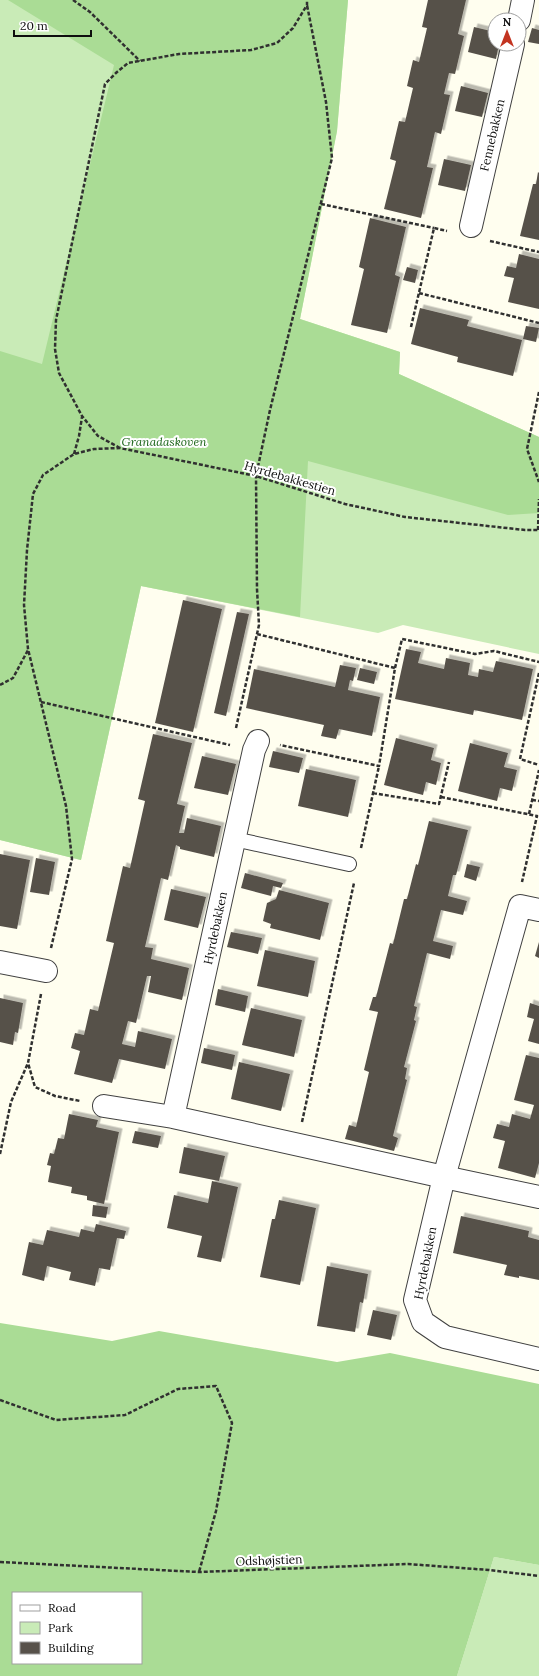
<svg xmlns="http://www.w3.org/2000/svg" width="539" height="1676" viewBox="0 0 539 1676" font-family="Lora,serif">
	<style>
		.green { fill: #c9ebb7 }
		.forest { fill: #aadc95; fill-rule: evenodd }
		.building { fill: #57514a; filter: url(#shadow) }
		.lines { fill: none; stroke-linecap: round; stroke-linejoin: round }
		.lane-casing { stroke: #414141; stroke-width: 16 }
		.street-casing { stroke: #414141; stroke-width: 24 }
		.path { stroke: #303030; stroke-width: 2.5; stroke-dasharray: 4 2; stroke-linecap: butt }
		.lane { stroke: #fff; stroke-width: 14 }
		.street { stroke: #fff; stroke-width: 22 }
		.labels { text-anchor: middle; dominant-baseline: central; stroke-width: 4; stroke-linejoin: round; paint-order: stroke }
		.street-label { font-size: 12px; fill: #0e0e0e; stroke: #fff }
		.park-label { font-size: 12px; font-style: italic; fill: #1f681c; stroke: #fff }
	</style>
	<defs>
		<filter id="shadow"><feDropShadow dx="3.5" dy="-3.5" stdDeviation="0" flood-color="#0004"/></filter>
	</defs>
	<rect width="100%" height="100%" fill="#fffeef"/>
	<path class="green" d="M0 0H348L337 131 300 319 400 352 399 374 539 437V654L403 625 378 633 141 586 81 860 0 840Z
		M494 1557 539 1565V1676H457Z"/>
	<path class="forest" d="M8 0H348L337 131 300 319 400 352 399 374 539 437V513L508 515 308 461 300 617 141 586 81 860 0 840V351L42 364 114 65Z
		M0 1323 112 1341 159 1331 337 1362 390 1353 539 1384V1565L494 1557 457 1676H0ZM13 1593H141V1663H13Z"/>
	<path class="building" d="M428 0H466L458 34 464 36 455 74 449 73 444 94 450 95 441 134 435 132 427 167 433 168 421 218 384 209 396 161 390 159 399 121 405 122 413 88 407 86 413 60 419 62 427 28 422 27Z
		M474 27 495 32V44H499L496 59 468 52Z
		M532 28 539 30V44L528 42Z
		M461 86 488 93 482 117 455 111Z
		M444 159 471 165 465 191 438 185Z
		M538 172 539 173V240L520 236 533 184H536Z
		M370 218 406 227 395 275 400 277 387 333 351 325 364 269 359 267Z
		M519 254 539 259V309L508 302 514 278 504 276 507 266 516 268Z
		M407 267 418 270 415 283 403 280Z
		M420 308 469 320 467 326 522 340 513 376 457 362 458 357 411 344Z
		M526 326 539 328 536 342 523 339Z
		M183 600 222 609 193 732 155 723Z
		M237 612 249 614 226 716 214 713Z
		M406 649 421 652 418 663 444 669 446 658 470 663 468 675 478 677 479 669 493 672 496 661 533 669 522 720 474 710 473 715 395 699Z
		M340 665 356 668 353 681 350 680 348 690 380 697 372 736 339 729 336 739 321 736 324 725 246 708 254 669 335 687Z
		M360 668 377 672 374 684 357 680Z
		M153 734 192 743 177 804 185 806 179 833H184L187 818 221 826 214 857 180 849V847L176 845 168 880 161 878 145 947 153 948 151 959 189 968 182 1000 148 992 151 976H147L136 1023 128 1021 122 1044 135 1047 138 1031 172 1039 165 1069 119 1059 112 1083 74 1074 80 1051 71 1048 75 1033 84 1035 90 1009 98 1011 114 943 106 941 123 866 130 868 145 801 138 799Z
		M396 738 434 748 431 760 441 763 436 785 426 782 423 795 384 785Z
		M470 743 508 753 504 767 517 770 512 791 500 788 497 801 458 791Z
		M273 751 303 758 299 773 269 767Z
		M202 756 236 764 228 795 194 788Z
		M306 769 356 780 348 817 298 806Z
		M429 821 468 830 456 875H453L448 896 467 901 463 915 441 910 433 941 453 946 450 959 427 953 414 1006 417 1007 414 1020 416 1021 404 1067 407 1068 405 1079 407 1080 393 1136 398 1138 394 1151 345 1139 349 1125 356 1127 369 1072 364 1070 378 1012 369 1010 373 997H376L390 943 393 944 404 899H407L416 864 418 865Z
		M0 854 30 860 17 929 0 926Z
		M36 858 55 862 49 895 30 892Z
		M467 864 480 867 476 881 464 877Z
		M245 873 283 883 281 888 273 886 271 896 241 888Z
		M171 889 206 897 198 928 164 920Z
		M279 890 329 903 320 940 270 928 271 924 263 921 267 903 276 899Z
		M231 932 262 938 258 954 227 947Z
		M539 942V958L535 956Z
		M265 950 315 961 308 997 257 986Z
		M218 989 248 996 245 1012 215 1005Z
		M0 998 23 1003 18 1033 15 1032 13 1045 0 1042Z
		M530 1003 539 1006V1044L528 1041 534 1019 527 1017Z
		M251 1008 302 1020 294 1057 242 1045Z
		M204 1048 235 1055 232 1070 201 1063Z
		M526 1055 539 1058V1163L535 1178 498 1168 505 1141 493 1138 497 1124 509 1127 512 1114 530 1119 534 1105 514 1100Z
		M239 1062 290 1074 281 1111 231 1099Z
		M69 1114 98 1120 96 1127 119 1132 104 1204 87 1200V1196L71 1193 72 1187 48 1182 51 1166 47 1165 50 1153 54 1154 58 1138 64 1139Z
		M135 1131 161 1136 158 1148 132 1143Z
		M184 1147 225 1156 219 1181 179 1173Z
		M212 1181 238 1187 221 1262 197 1257 202 1236 167 1228 174 1195 208 1203Z
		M279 1200 316 1208 300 1285 260 1277 272 1219H275Z
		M93 1205 108 1207 106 1218 92 1216Z
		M461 1216 529 1231 528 1237 539 1240V1280L519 1276V1278L504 1275 507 1265 453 1253Z
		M96 1224 126 1231 124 1239 117 1238 110 1270 99 1268 95 1286 69 1280 71 1272 47 1266 44 1281 22 1275 29 1242 43 1245 47 1230 79 1237 81 1229 94 1232Z
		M327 1266 368 1274 363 1303 360 1302 355 1332 317 1326Z
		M373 1310 397 1315 391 1340 367 1335Z"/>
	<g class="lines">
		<g class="lane-casing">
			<path id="lane" d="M234 839 349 864"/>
		</g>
		<g class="street-casing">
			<path id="street" d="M519 20 523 0
				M471 226 513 44
				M539 910 520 906 444 1177 539 1197
				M0 962 46 971
				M104 1106 173 1117 444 1177 415 1300 423 1322 445 1337 539 1359
				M173 1117 254 750 258 741"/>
		</g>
		<path class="path" d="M73 0 90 12 140 61
			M321 204 434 228
			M490 241 539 252
			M419 293 539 323
			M411 327 434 228 447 231
			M539 392 527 449 539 482
			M120 448 98 436 82 416 59 373 55 349 56 320 105 84 117 72 128 63 179 54 251 50 277 43 293 28 307 5V0
			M74 454 79 436 82 417
			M538 530 539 499
			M257 634 395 668 379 766 280 745
			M395 668 402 639 475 654 494 651 539 662
			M539 673 520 759 539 765
			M0 685 13 678 28 650
			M41 702 230 745
			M236 728 259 625 257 589 256 476 270 410 332 158 326 102 307 5
			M373 793 439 804 449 762
			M441 797 537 816 522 882
			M532 800 539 801
			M529 814 539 770
			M361 848 379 766
			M51 948 72 859 66 806 28 649 24 605 27 550 33 494 43 475 74 454 94 449 120 448 256 476 345 504 405 517 525 530H539
			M41 994 28 1063 35 1087 55 1096 80 1101
			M302 1122 354 883
			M0 1154 11 1102 28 1063
			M0 1400 56 1420 125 1415 178 1389 216 1386 232 1423 216 1511 199 1572
			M0 1562 199 1572 408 1564 489 1570 539 1576"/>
		<use href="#lane" class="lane"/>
		<use href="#street" class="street"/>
	</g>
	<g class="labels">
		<g class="street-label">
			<text transform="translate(492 135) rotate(-77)">Fennebakken</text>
			<text transform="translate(290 478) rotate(16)">Hyrdebakkestien</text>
			<text transform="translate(215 928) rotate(-78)">Hyrdebakken</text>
			<text transform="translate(425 1263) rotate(-79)">Hyrdebakken</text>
			<text transform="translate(269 1560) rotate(-2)">Odshøjstien</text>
		</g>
		<g class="park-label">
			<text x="164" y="441">Granadaskoven</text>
		</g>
	</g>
	<rect x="12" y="1592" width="130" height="72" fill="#ffffff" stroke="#9f9f9f"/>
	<rect x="20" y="1605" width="20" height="6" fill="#ffffff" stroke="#9f9f9f"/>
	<text x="48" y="1612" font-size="12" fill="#0e0e0e">Road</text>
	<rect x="20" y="1622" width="20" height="12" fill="#c9ebb7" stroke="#9f9f9f"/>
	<text x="48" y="1632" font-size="12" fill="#0e0e0e">Park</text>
	<rect x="20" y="1642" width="20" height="12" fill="#57514a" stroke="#9f9f9f"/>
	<text x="48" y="1652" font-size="12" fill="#0e0e0e">Building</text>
	<g transform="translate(507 32)"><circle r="19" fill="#ffffff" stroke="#9f9f9f"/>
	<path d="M0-3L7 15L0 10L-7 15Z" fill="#c33421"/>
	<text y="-6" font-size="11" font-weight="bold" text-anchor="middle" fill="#0e0e0e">N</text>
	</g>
	<path d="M14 30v6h77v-6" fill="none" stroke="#0e0e0e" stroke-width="2"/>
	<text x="20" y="30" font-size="12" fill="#0e0e0e" stroke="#ffffff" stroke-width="3" paint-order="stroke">20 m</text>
</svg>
